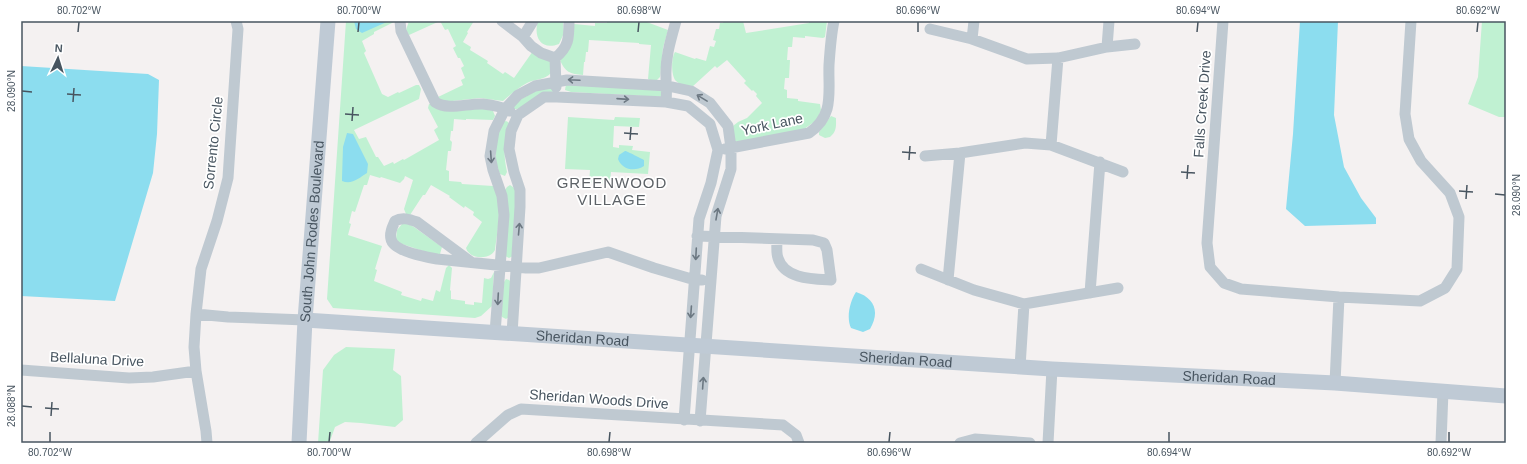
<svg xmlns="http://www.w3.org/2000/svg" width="1527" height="464" viewBox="0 0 1527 464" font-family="Helvetica,sans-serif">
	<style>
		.green { fill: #c0f1d2 }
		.water { fill: #8cddef }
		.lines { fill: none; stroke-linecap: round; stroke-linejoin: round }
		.street { stroke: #bfc9d1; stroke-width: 11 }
		.secondary { stroke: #bfcad5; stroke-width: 15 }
		.oneway { stroke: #6c7882 }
		.ticks { fill: none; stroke: #485560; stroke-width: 1.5 }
		.labels { text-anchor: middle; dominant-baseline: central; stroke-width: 3.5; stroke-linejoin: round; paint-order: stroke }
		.street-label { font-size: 14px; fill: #485560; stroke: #fff }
		.neighbourhood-label { font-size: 15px; letter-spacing: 1px; fill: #5d6267; stroke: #fff }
		.neatline { fill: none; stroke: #485560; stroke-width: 1.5 }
		.ticks-label { font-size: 10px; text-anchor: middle; fill: #485560 }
	</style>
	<rect width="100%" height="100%" fill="#f4f1f1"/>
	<path class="green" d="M346 21H396L374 32V34L362 41 366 51 364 53 382 94 388 97 398 92 399 93 416 85H419L421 89 419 99 354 130 359 139 366 137 376 157H378L384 166 393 162 394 164 403 159 404 160 439 140 434 130 438 127 428 108 429 104 488 109 493 111 495 116 493 120 466 119V120L454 119 453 131H451L450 140 452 142 451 151H448L446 170 449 171V181L461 182 462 184 493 186C504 201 497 232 495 250 489 261 469 259 466 248L482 222 473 215 474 212 465 206 464 208 449 197 450 196 431 185 425 195H423L410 215 406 214 404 209 413 180 405 176 404 179 400 183 381 177 380 178 370 175 367 185H364L355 212 352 211 349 223 351 224 348 235 382 246 375 269 377 270 374 281 402 292 401 295 421 301 422 298 433 301 436 290 440 292 446 268 449 265 452 268 450 290 451 291V299L465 301V304L474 305V302L482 303 484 278 488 279 491 278 494 272 492 306 481 316 475 318 333 308 327 299Z
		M409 21H474L467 32 468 33 463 42 471 47 470 50 488 61 487 63 503 74 505 72 514 78 533 51 551 58V73C545 80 534 79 527 83 518 88 510 95 503 101L480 98 443 102 438 97 463 85 461 80 465 78 461 68 464 66 460 58H458L453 48 456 46 448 29 445 30 440 21 409 35 406 30Z
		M538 21H563L564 33 559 44C541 51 533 37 538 21Z
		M607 21H644L668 30 663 48 660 77 657 80H650L648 79 651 45 639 44V43L589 40 588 52H586L585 62H584L583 75C570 74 565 72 560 60L574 24 595 26V23H607Z
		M724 21H743L746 33 809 23V21H827L825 37 823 38 805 36V38L793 37 792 47H788L787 60H790L789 78H785L784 89 787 90V98L798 99V101L820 104 821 110 817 120 804 129 737 142 734 140 733 126 738 122 747 118 762 103 756 96 757 94 753 90 752 91 744 83 746 81 727 60 717 68 715 66 692 87C687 86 680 85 676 81 671 76 671 58 675 52L695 59 696 58 706 61 710 46 714 47 716 41 713 40 716 29H719L720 23H723Z
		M1482 21H1506V117H1499L1468 104 1478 77Z
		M566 84 663 89V97L571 92 565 90Z
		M547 85 554 90 553 93 517 109H514L512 104Z
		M831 116 836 118C836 126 837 131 830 137L825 138 819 135V132Z
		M568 117 614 120 615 117 640 118 639 127 614 126 613 147 619 148V145L633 146 632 150 650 152 648 174 611 172 610 184 589 183 590 170 565 169Z
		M506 121 508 122 510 125C504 143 503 153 507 172L505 176 500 174C492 157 495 139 503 122Z
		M510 185 513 187 517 192 513 256 509 258 505 256V190L507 187Z
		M406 223 414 227 442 247 440 254 438 256 399 243 396 239 397 230 402 224Z
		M506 279 509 280 511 282 509 317 506 319 502 317 501 315 504 282Z
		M346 347 395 349 393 370 401 376 403 420 395 427 361 423 345 422 335 427 330 441 318 443 323 370 334 355Z"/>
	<path class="water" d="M354 21H389L362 33 356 29Z
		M1300 21H1338L1334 115 1344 167 1361 198 1376 218V224L1305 226 1286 209 1293 134Z
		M21 66 148 74 159 80 157 134 153 173 115 301 21 296Z
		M347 133 353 134 368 164 367 173C359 178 352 185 342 181V178L343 147Z
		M625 151C627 151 642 159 644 160V166C635 172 622 170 618 159L619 155Z
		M856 292C875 298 880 312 870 329L863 332 851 328C846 318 850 301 856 292Z"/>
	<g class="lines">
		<path class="street" d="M400 21 401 31 435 102C449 111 467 103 483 104 493 105 502 107 510 111
			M502 21 523 37 531 46 541 53 555 58 556 87
			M1223 21 1207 243 1210 267 1224 283 1241 289 1339 297 1420 301 1445 288 1457 269 1459 217 1450 193 1421 161 1409 139 1405 114 1411 21
			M930 29 972 39 1027 59 1058 58 1107 47 1135 44
			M523 37 533 21
			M972 39 974 21
			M1107 47 1109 21
			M555 58C569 47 569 38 569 21
			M666 102C667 93 666 86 666 77 665 58 671 39 676 21
			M1051 145 1058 58
			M725 149 809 133C835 115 828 92 829 65 830 50 831 35 834 21
			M925 156 960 153 1025 143 1051 145 1123 172
			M697 236 813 240 824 243 827 250 831 280C813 279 784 279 778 258 776 253 777 245 777 239
			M471 262 417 222C409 219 402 217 395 221 393 226 389 232 391 239 393 251 426 257 437 259L526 268H539L608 252 654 268 695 280H702
			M921 269 974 290 1024 304 1118 288
			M948 280 960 153
			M1090 293 1100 162
			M196 314 228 317 305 320
			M495 333 504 215 502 196 493 170 490 156 494 131 505 109 518 95 535 86 567 80 668 86 691 91 710 103 728 126 731 148V169L716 216 700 421
			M512 334 520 207V190L514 172 509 149 511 131 518 115 544 97H557L666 102 688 106 710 124 718 150 711 183 699 219 684 420
			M1020 367 1024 304
			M21 370 129 378 153 377 196 371
			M1335 383 1339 297
			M207 443 206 431 196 371 194 347 196 314 201 269 217 221 228 178 238 29 236 21
			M476 443 508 415 521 409 783 425 796 435 799 443
			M960 443 975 439 1030 443
			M1048 443 1052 369
			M1441 443 1443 391"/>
		<g class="secondary">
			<path id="s1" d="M305 320 1052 369 1335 383 1506 396"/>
			<path id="s2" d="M299 443 305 320 328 21"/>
		</g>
	</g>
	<defs><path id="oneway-shaft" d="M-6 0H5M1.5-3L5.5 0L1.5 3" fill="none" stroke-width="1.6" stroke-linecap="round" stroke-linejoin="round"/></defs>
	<g class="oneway">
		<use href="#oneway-shaft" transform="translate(574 80) rotate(-177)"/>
		<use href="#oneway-shaft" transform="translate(702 98) rotate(-149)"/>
		<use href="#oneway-shaft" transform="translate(623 99) rotate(4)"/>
		<use href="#oneway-shaft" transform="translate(491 157) rotate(86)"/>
		<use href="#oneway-shaft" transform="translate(717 214) rotate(-80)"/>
		<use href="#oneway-shaft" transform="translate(519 229) rotate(-85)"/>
		<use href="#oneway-shaft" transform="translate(696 254) rotate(93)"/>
		<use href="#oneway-shaft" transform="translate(498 299) rotate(93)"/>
		<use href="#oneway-shaft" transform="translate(691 312) rotate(94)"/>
		<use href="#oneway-shaft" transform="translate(703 383) rotate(-86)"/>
	</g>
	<path class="ticks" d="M78 32 79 22M358 32 359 22M638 32 639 22M918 32V22M1197 32 1198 22M1477 32 1478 22M22 91 32 92M67 94 81 95M73 102 74 88M345 114 359 115M352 121 353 107M624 133 638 134M630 140 631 127M902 152 916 153M909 160 910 146M1181 172 1195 173M1187 179 1188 165M1459 191 1473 192M1495 194 1505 195M1466 199 1467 185M22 406 32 407M45 408 59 409M51 416 52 402M50 442V432M329 442 330 432M609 442 610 432M889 442 890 432M1169 442V432M1449 442V432"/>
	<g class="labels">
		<g class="street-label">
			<text transform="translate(1202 104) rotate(-86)">Falls Creek Drive</text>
			<text transform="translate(772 124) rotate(-12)">York Lane</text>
			<text transform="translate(213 143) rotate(-84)">Sorrento Circle</text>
			<text stroke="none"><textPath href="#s2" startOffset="212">South John Rodes Boulevard</textPath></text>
			<text stroke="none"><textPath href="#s1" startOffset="278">Sheridan Road</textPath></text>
			<text transform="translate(97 359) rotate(3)">Bellaluna Drive</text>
			<text stroke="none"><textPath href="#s1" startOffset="602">Sheridan Road</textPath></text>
			<text stroke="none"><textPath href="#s1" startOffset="926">Sheridan Road</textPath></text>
			<text transform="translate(599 399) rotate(4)">Sheridan Woods Drive</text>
		</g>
		<g class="neighbourhood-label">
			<text x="612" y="182">GREENWOOD<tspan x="612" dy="17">VILLAGE</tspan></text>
		</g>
	</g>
	<rect width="1527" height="464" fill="none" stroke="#ffffff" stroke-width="44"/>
	<g transform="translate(58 58) rotate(4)" stroke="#ffffff" stroke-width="3" paint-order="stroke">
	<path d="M0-3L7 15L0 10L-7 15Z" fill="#485560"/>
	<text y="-6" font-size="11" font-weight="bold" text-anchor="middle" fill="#485560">N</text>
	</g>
	<rect x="22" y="22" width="1483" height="420" class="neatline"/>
	<g class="ticks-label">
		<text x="79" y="14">80.702°W</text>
		<text x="359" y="14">80.700°W</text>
		<text x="639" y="14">80.698°W</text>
		<text x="918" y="14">80.696°W</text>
		<text x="1198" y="14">80.694°W</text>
		<text x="1478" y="14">80.692°W</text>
		<text transform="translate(11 91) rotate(-90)" y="4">28.090°N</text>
		<text transform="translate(1516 195) rotate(-90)" y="4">28.090°N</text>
		<text transform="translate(11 406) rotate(-90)" y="4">28.088°N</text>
		<text x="50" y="456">80.702°W</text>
		<text x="329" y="456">80.700°W</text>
		<text x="609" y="456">80.698°W</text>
		<text x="889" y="456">80.696°W</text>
		<text x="1169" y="456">80.694°W</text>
		<text x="1449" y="456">80.692°W</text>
	</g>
</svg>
